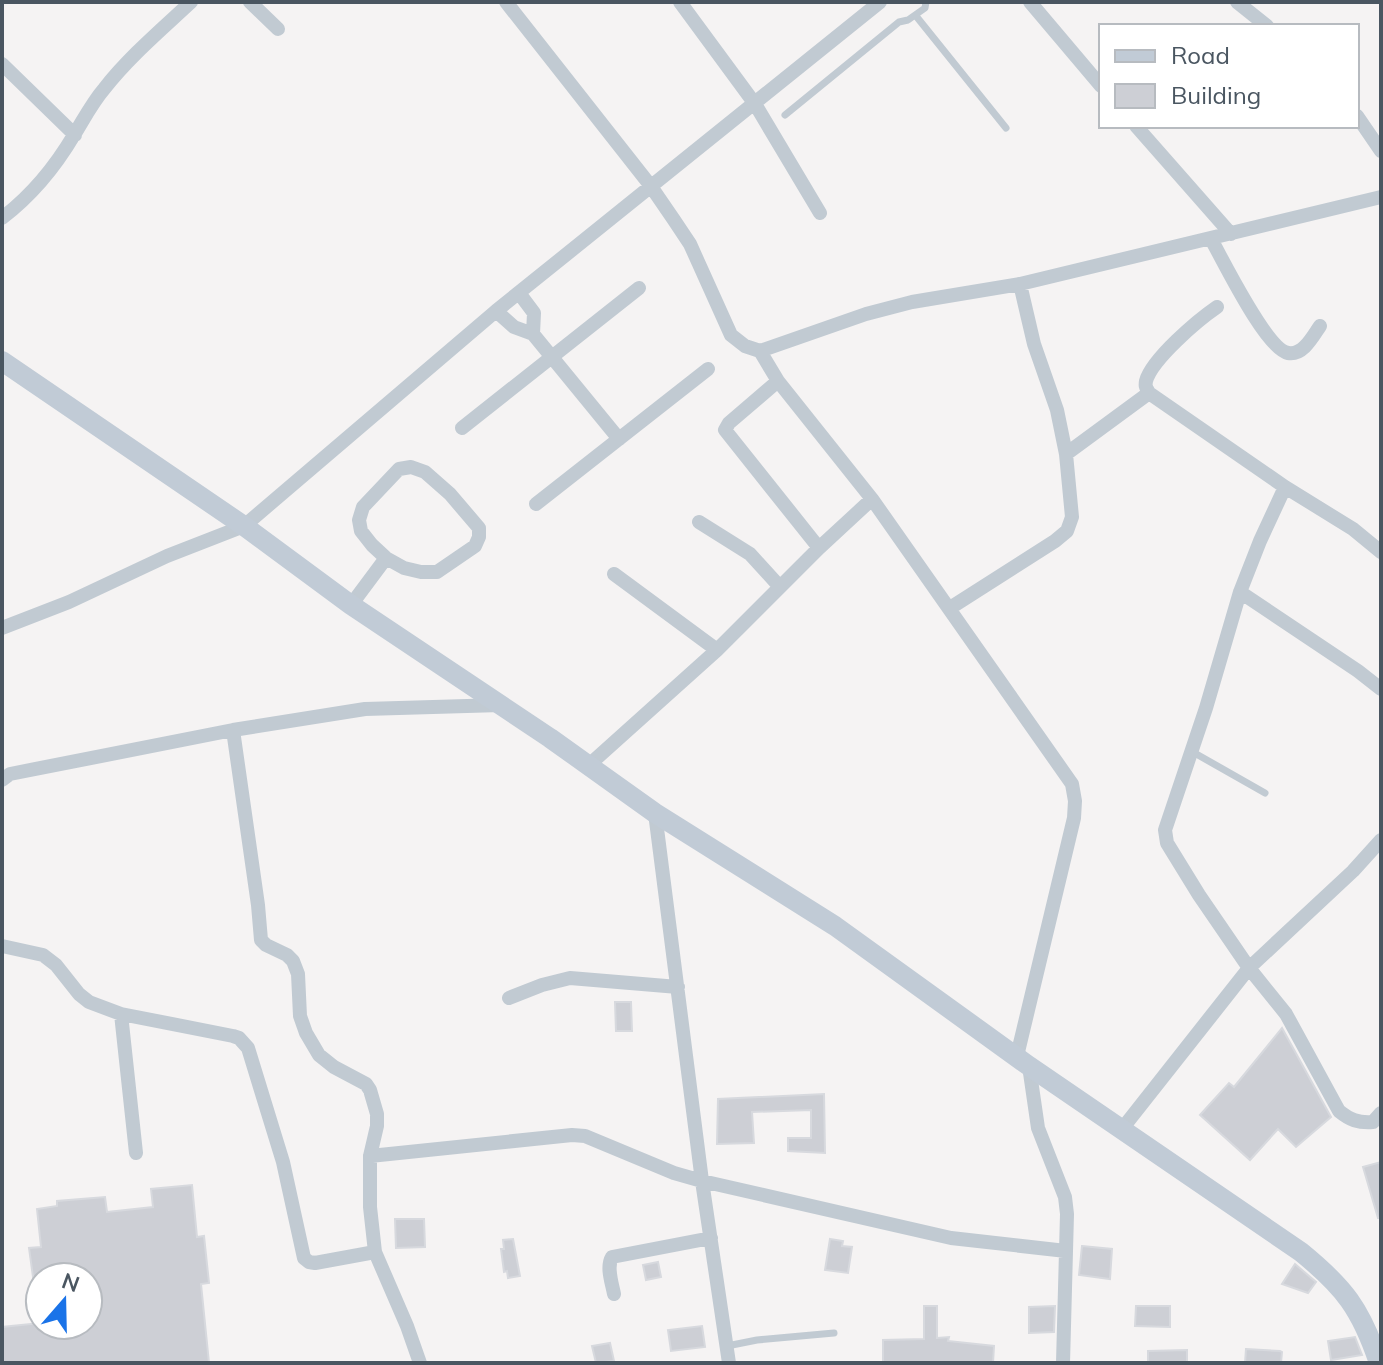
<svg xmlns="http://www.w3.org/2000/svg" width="1383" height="1365" viewBox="0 0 1383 1365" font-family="Mulish,sans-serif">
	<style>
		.building { fill: #cdcfd5; stroke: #d7d9de; stroke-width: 2 }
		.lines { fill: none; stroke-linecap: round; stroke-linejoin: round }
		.service { stroke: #c1cad2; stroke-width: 7 }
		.minor { stroke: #c1cad2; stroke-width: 14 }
		.secondary { stroke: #c1cbd6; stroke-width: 20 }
	</style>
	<rect width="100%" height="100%" fill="#f5f3f3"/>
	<path class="building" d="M615 1002H631L632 1031H616Z
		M1282 1028 1331 1117 1296 1147 1278 1129 1250 1160 1200 1115 1229 1083 1234 1087Z
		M824 1094 825 1153 788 1151V1138H811V1110L752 1112 754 1143 717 1144 718 1099Z
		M1381 1162V1218H1378L1363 1167Z
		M192 1185 197 1237 204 1236 209 1283 201 1284 209 1363H2V1327L40 1323V1325H88V1277H33L29 1248 41 1247 37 1209 57 1206V1201L105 1197 107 1212 153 1207 151 1189Z
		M395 1219H424L425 1247 396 1248Z
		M513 1239 520 1276 508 1278 507 1271 504 1272 501 1249H504L503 1240Z
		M830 1239 843 1241 842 1246 852 1247 848 1273 825 1270Z
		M1082 1246 1112 1249 1110 1279 1079 1275Z
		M658 1262 661 1277 646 1280 643 1265Z
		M1295 1264 1316 1282 1308 1293 1282 1284Z
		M924 1306H937V1338L949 1337 948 1341 994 1346 993 1363H883V1340L924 1339Z
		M1055 1306 1054 1332 1029 1333V1307Z
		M1136 1306H1170V1327L1135 1326Z
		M702 1326 705 1347 671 1351 668 1330Z
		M1355 1337 1362 1355 1331 1360 1328 1341Z
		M610 1343 614 1361 596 1363 592 1346Z
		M1246 1349 1280 1351 1282 1352 1281 1363H1245Z
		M1187 1350V1363H1148V1351Z"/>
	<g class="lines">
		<path class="service" d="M916 16 1006 128
			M785 115 899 22 908 20 925 8 926 2
			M1191 751 1265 793
			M727 1346 757 1340 834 1333"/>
		<path class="minor" d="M250 2 278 29
			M506 2 650 185 674 220 690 244 731 335 745 346 760 351 866 314 912 302 1020 284 1381 197
			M680 2 755 104 820 213
			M1030 2 1101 86
			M1237 2 1267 26
			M2 64 75 135
			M1357 116 1381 151
			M1136 126 1231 234
			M2 218C31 196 55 167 74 135 84 119 92 103 104 89 129 57 161 30 191 2
			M1211 239C1223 260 1266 349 1288 353 1303 356 1313 336 1320 326
			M519 293 534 313 533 334
			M1217 307C1198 320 1152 359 1146 381 1145 387 1146 387 1149 393L1285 487 1353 529 1381 552
			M496 311 514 327 533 334 619 439
			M760 351 778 381 872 499 1072 784 1075 801 1074 818 1017 1056
			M778 381 729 423 725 430 819 548
			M462 428 639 288
			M1066 454 1149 393
			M411 467 425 472 450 494 479 528V537L475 546 437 572H421L404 568 386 558 372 545 361 531 359 520 363 507 399 469Z
			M1285 487 1260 541 1240 592 1206 708 1165 830 1167 843 1199 895 1249 968 1286 1014 1339 1111C1350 1120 1358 1123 1373 1122L1381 1113
			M536 504 708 369
			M699 522 750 554 780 587
			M614 574 717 650
			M1240 592 1358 671 1381 689
			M351 605 386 558
			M950 608 1055 541 1067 531 1072 517 1066 454 1057 410 1034 344 1020 284
			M2 628 69 602 167 556 244 526 496 311 880 2
			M233 730 258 905 261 940 266 945 287 955 293 961 298 974 300 1016 306 1033 319 1055 334 1067 366 1084 370 1090 377 1114V1126L370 1156V1207L375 1252 407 1326 420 1363
			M589 765 717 650 819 548 872 499
			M2 780 10 774 233 730 365 709 501 705
			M655 813 702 1181 729 1363
			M2 946 43 955 56 965 79 994 89 1002 121 1014 233 1036 239 1038 248 1048 283 1162 304 1258 309 1262 315 1263 375 1252
			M509 998 542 985 570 978 678 987
			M121 1014 136 1153
			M1029 1066 1038 1128 1065 1197 1067 1214 1063 1363
			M1122 1129 1249 968 1353 871 1381 840
			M370 1156 572 1135 585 1136 674 1173 702 1181 951 1238 1066 1251
			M614 1294C612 1283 606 1267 612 1257L711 1238"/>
		<path class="secondary" d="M2 361 244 526 351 605 550 738 655 813 835 926 1029 1066 1301 1252C1344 1287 1361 1309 1379 1363"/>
	</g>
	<rect width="1383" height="1365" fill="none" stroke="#4a5661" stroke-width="8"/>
	<rect x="1099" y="24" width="260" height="104" fill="#ffffff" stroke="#b7bbc0" stroke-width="2"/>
	<rect x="1115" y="50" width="40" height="12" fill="#c1cbd6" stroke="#b7bbc0" stroke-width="2"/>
	<text x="1171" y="64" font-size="24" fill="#4a5661">Road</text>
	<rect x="1115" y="84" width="40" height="24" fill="#cdcfd5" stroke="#b7bbc0" stroke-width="2"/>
	<text x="1171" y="104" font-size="24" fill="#4a5661">Building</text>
	<g transform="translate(64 1301) rotate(20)"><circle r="38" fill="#ffffff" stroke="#b7bbc0" stroke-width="2"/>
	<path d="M0-6L14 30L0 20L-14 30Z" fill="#1a73e8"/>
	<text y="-12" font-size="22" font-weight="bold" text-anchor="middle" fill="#4a5661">N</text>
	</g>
</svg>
